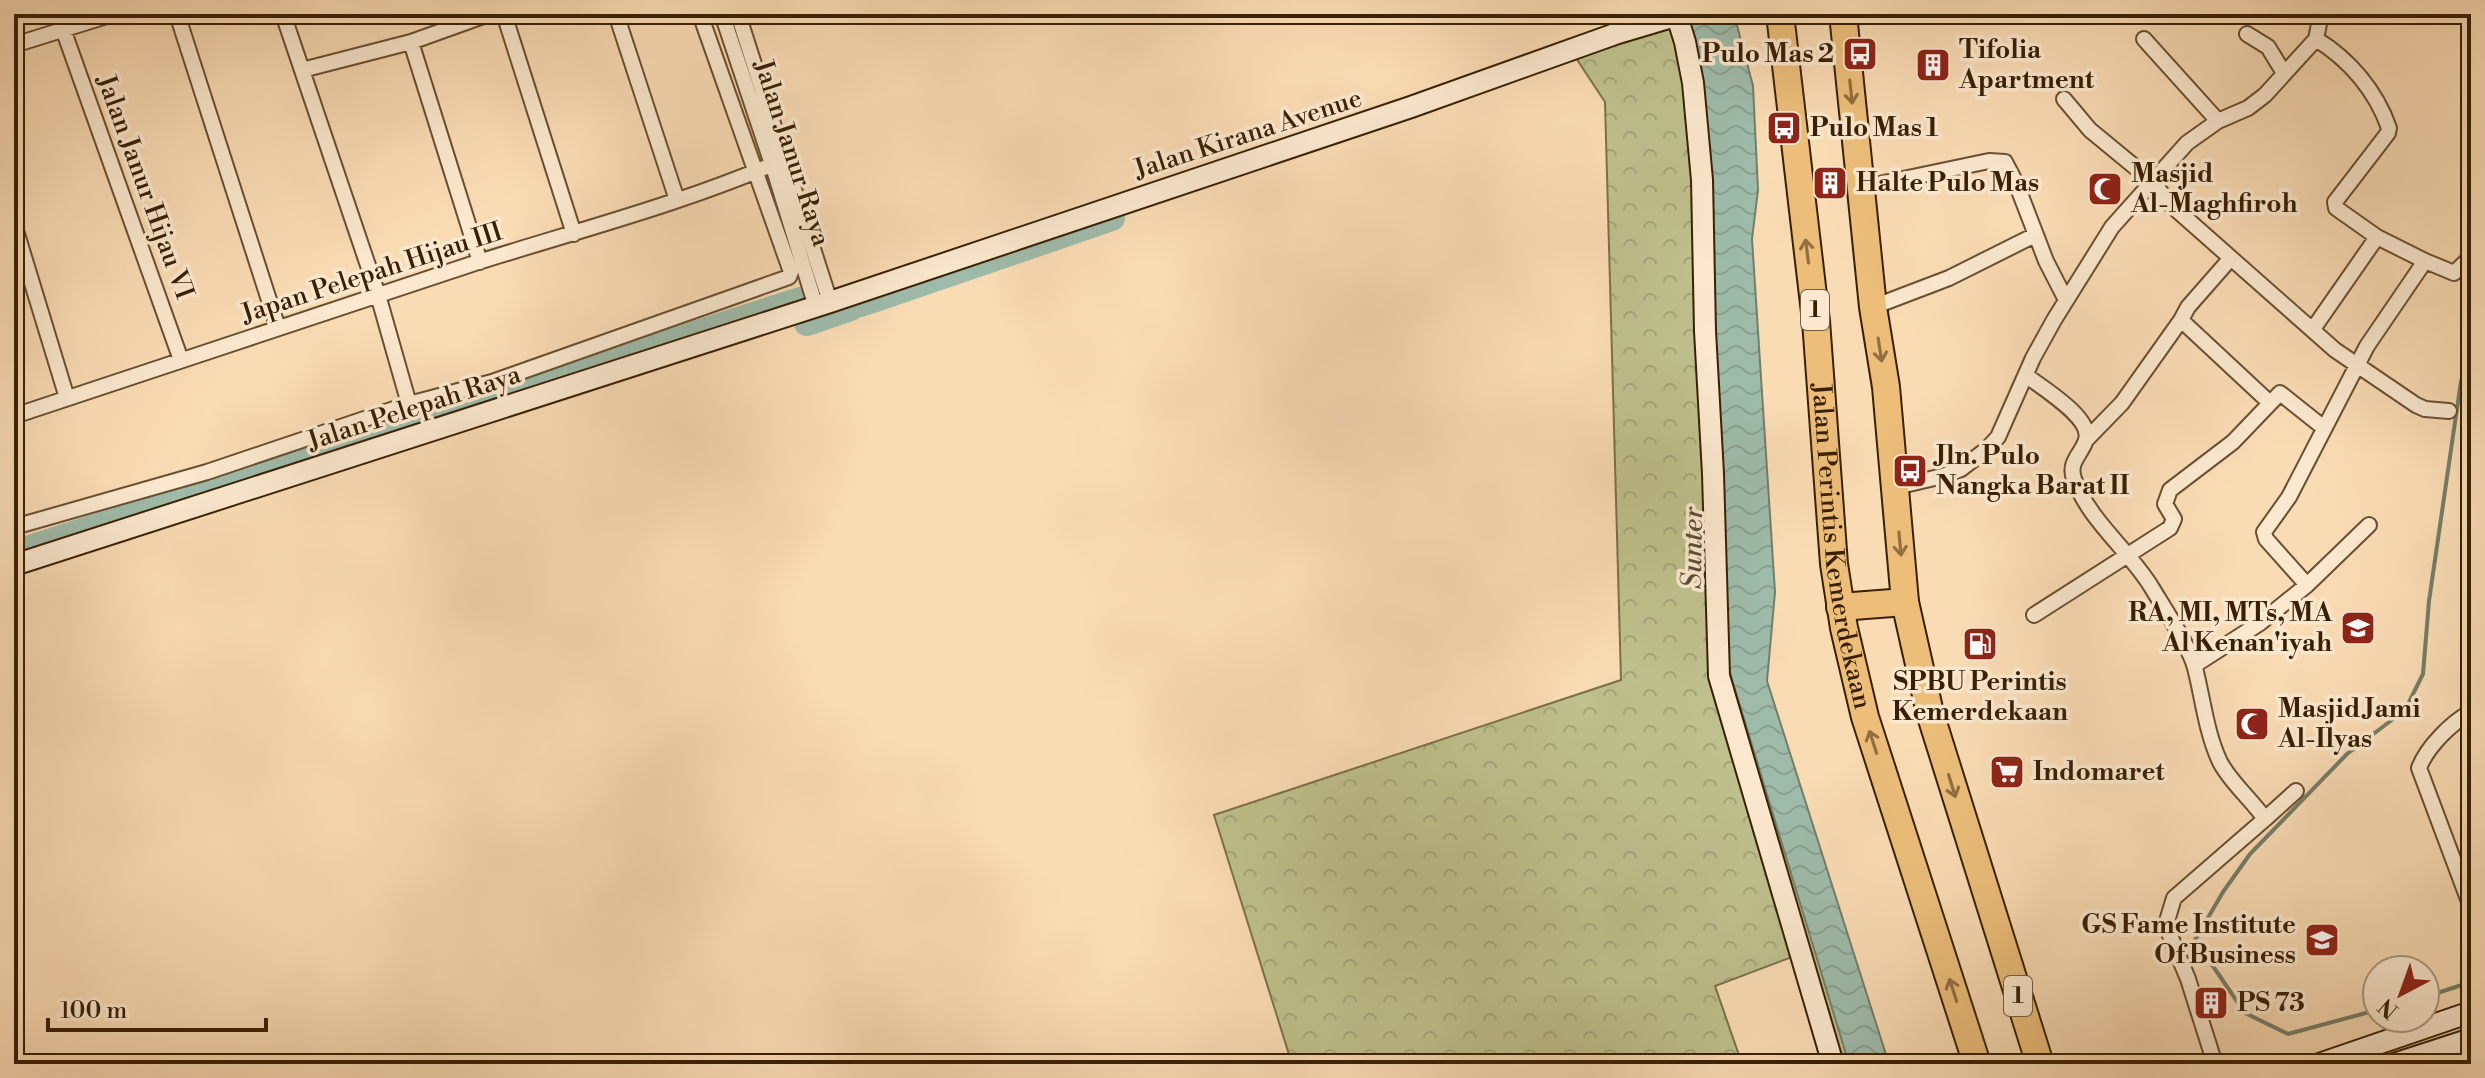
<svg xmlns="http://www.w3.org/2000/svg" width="2485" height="1078" viewBox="0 0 2485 1078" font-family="'Libre Bodoni',serif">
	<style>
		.grass { fill: url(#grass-tufts); stroke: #7c7049; stroke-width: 2 }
		.forest { fill: url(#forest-crowns); stroke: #7c7049; stroke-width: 2 }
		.water { fill: url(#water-waves); stroke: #767d68; stroke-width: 2 }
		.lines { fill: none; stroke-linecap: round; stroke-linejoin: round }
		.stream { stroke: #767d68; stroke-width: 4 }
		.river { stroke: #9ebbaa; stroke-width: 26 }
		.street-casing { stroke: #694f31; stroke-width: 18 }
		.secondary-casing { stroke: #392005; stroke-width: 24 }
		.highway-casing { stroke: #392005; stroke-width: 30 }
		.street { stroke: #fbe8ce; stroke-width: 14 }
		.secondary { stroke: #fbe8ce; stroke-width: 20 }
		.highway { stroke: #ecbe7a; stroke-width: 26 }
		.oneway { stroke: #926f40 }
		.labels { text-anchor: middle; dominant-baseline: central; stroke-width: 7; stroke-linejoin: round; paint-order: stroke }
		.shield { fill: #fbe8ce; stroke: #735c41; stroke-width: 2 }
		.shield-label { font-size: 24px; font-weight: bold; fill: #392005 }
		.poi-label { font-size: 26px; font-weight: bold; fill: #392005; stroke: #fbe8ce; text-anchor: start }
		.street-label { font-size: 26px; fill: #392005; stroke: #fbe8ce }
		.water-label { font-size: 28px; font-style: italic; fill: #574e37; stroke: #fbe8ce }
	</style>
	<defs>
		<pattern id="grass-tufts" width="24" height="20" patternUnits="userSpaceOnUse" patternTransform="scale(2)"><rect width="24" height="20" fill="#bec08d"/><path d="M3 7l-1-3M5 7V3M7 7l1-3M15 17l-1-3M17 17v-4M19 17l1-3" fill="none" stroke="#a4a578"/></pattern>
		<pattern id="forest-crowns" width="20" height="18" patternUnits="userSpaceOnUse" patternTransform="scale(2)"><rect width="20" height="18" fill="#bec08d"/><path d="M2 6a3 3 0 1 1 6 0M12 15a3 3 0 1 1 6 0" fill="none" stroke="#a4a578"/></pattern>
		<pattern id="water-waves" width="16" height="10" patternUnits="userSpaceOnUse" patternTransform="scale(2)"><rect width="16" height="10" fill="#9ebbaa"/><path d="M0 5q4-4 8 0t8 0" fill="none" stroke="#89a091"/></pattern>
	</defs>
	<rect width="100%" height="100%" fill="#f9dbb4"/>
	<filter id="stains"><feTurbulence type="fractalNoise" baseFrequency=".0025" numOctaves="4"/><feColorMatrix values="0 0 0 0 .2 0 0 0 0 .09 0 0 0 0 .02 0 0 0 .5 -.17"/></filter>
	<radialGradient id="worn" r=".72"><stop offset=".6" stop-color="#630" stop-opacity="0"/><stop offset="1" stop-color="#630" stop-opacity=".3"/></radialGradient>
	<path class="grass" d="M1727 663 1850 1064H1833L1719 676Z"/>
	<path class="forest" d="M1678 22 1685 42 1719 675 1800 954 1715 986 1742 1064H1292L1214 815 1621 680 1605 102 1576 58Z"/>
	<path class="water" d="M1684 14H1734L1753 86 1758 190 1752 239 1775 592 1767 681 1889 1064H1849L1727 663Z"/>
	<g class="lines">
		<path class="stream" d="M2425 997 2471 982
			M2377 1010 2288 1034 2245 1013 2195 940 2223 892 2250 854 2347 754 2405 710 2423 674 2429 601 2461 381 2471 365"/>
		<path class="river" d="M861 304 1112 218
			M807 323 851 308
			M14 553 800 300"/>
		<g class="street-casing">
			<path id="street" d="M177 14 278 328
				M283 14 378 295 409 404
				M504 14 574 234
				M616 14 677 200
				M722 14 775 173 816 307
				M738 14 830 302
				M63 29 181 360
				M2247 34 2268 47 2284 73
				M2144 39 2218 121
				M411 42 480 262
				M14 45 113 14
				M302 70 411 42 489 14
				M2064 99 2090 130 2152 181 2171 205 2335 350 2416 405 2425 409 2449 411
				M1860 188 1989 161 2005 162 2016 183 2046 261 2066 300
				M14 224 67 398
				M2425 261 2454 273 2471 257
				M1873 307 1949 278 2035 235
				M2181 320 2188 307 2231 258
				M2313 329 2377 237
				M2027 376C2042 388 2093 418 2086 440 2081 455 2068 462 2074 479 2090 522 2129 550 2152 588 2164 608 2190 647 2195 668 2203 699 2206 732 2220 762 2231 783 2252 800 2265 819L2174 898 2167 921 2169 933 2188 979 2215 1064
				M14 416C166 367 317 314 469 265 575 231 683 204 785 159
				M2087 439 2122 403 2181 320 2270 403
				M1896 487 1943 476 1961 469 1987 449 1998 437 2033 358 2054 320 2112 227 2187 143 2218 121 2248 108 2265 95 2316 39 2321 14
				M14 527 207 472 409 404 492 382 789 277 791 272 700 14
				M2307 585 2266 539 2264 532 2289 497 2367 346 2425 261 2377 237 2336 208 2335 202 2388 133 2389 128C2376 91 2350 60 2316 39
				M2034 615 2170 528 2174 519 2165 504 2170 490 2233 442 2280 393 2324 428
				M2195 665 2260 623 2307 585 2369 525
				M2471 712C2451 723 2427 747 2419 768L2471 907
				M2265 819 2296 791"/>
		</g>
		<g class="secondary-casing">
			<path id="secondary" d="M1677 16 1685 42 1693 83 1702 180 1705 331 1713 474 1719 676 1833 1064
				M14 565 830 302 1411 107 1615 34 1682 14
				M2319 1064 2471 1012
				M2394 1064 2471 1039"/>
		</g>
		<g class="highway-casing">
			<g id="highway">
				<path id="s1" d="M1780 14 1816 321 1834 564 1844 628 1865 717 1977 1064"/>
				<path d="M1843 14 1873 307 1886 387 1905 602 1930 713 2040 1064"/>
				<path d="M1840 607 1905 602"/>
			</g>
		</g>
		<use href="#street" class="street"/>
		<use href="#secondary" class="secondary"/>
		<use href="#highway" class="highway"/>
	</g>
	<defs><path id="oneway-shaft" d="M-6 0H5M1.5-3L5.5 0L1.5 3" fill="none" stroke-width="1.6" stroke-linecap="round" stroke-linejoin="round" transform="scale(2)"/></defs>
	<g class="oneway">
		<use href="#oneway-shaft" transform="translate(1851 92) rotate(84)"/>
		<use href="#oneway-shaft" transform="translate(1807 251) rotate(-97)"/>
		<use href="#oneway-shaft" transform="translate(1880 350) rotate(81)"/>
		<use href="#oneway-shaft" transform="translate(1900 544) rotate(85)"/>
		<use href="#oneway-shaft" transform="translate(1873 742) rotate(-108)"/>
		<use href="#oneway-shaft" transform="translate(1952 786) rotate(73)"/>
		<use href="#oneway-shaft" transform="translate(1953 990) rotate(-108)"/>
	</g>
	<defs>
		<g id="bus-square" transform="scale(1.8)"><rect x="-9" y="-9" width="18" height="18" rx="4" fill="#8f2418" stroke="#fbe8ce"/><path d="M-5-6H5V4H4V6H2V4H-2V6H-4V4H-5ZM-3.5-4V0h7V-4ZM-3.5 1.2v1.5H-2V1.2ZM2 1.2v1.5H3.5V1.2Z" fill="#fff"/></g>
		<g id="building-square" transform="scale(1.8)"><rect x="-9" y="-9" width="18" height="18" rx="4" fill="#8f2418" stroke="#fbe8ce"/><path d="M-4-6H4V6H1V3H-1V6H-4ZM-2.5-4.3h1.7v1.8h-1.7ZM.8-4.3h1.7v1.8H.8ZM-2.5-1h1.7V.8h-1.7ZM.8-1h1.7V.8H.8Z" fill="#fff"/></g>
		<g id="mosque-square" transform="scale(1.8)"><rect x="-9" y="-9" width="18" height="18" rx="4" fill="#8f2418" stroke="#fbe8ce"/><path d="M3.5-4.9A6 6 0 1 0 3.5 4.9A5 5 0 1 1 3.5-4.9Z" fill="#fff"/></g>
		<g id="school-square" transform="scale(1.8)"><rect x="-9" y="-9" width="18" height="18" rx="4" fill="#8f2418" stroke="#fbe8ce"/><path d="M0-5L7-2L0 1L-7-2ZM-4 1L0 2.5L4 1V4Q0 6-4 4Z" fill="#fff"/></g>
		<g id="fuel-square" transform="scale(1.8)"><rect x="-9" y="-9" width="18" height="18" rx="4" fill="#8f2418" stroke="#fbe8ce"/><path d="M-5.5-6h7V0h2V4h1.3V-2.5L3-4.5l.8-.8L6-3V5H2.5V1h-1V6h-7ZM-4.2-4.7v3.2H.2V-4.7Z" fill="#fff"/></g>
		<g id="supermarket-square" transform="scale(1.8)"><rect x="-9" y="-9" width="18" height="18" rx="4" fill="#8f2418" stroke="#fbe8ce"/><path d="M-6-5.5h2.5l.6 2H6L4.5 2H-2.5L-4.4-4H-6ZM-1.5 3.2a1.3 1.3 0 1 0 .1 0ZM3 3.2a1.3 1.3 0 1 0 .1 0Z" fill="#fff"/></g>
		<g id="university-square" transform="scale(1.8)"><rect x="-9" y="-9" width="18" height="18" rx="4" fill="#8f2418" stroke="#fbe8ce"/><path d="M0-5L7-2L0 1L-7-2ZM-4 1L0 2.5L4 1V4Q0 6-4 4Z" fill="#fff"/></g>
	</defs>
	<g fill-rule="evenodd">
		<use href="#bus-square" x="1860" y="54"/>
		<use href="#building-square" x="1933" y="65"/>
		<use href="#bus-square" x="1784" y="128"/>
		<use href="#building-square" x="1830" y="183"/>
		<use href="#mosque-square" x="2105" y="189"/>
		<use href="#bus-square" x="1910" y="471"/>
		<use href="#school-square" x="2358" y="628"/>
		<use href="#fuel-square" x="1980" y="644"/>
		<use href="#mosque-square" x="2252" y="724"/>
		<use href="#supermarket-square" x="2007" y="772"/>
		<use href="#university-square" x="2322" y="940"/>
		<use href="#building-square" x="2211" y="1003"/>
	</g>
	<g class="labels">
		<g class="shield">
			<rect x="1801" y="290" width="28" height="40" rx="6"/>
			<rect x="2004" y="976" width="28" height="40" rx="6"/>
		</g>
		<g class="shield-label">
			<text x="1815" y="310">1</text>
			<text x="2018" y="996">1</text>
		</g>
		<g class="poi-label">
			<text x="1959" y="50">Tifolia<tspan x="1959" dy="30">Apartment</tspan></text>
			<text x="1834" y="54" text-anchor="end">Pulo Mas 2</text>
			<text x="1810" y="128">Pulo Mas 1</text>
			<text x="2131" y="174">Masjid<tspan x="2131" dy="30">Al-Maghfiroh</tspan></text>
			<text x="1856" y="183">Halte Pulo Mas</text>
			<text x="1936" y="456">Jln. Pulo<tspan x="1936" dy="30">Nangka Barat II</tspan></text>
			<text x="2332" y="613" text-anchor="end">RA, MI, MTs, MA<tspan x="2332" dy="30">Al Kenan'iyah</tspan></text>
			<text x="1980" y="682" text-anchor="middle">SPBU Perintis<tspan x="1980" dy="30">Kemerdekaan</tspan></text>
			<text x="2278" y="709">Masjid Jami<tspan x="2278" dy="30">Al-Ilyas</tspan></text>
			<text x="2033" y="772">Indomaret</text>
			<text x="2296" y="925" text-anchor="end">GS Fame Institute<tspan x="2296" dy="30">Of Business</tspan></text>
			<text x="2237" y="1003">PS 73</text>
		</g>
		<g class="street-label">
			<text transform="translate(1248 134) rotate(-18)">Jalan Kirana Avenue</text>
			<text transform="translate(792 153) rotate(72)">Jalan Janur Raya</text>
			<text transform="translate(145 187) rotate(70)">Jalan Janur Hijau VI</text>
			<text transform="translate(372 273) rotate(-18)">Japan Pelepah Hijau III</text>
			<text transform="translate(414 408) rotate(-18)">Jalan Pelepah Raya</text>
			<text stroke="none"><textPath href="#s1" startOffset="536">Jalan Perintis Kemerdekaan</textPath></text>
		</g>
		<g class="water-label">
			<text transform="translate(1693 548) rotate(-89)">Sunter</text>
		</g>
	</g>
	<rect width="2485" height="1078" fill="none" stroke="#f9dbb4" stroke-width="48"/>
	<rect x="16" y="16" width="2453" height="1046" fill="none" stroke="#392005" stroke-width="4"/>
	<rect x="24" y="24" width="2437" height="1030" fill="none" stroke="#392005" stroke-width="2"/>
	<g transform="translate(2401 994) rotate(221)"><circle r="38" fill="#fbe8ce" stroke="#ad987e" stroke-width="2"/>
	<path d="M0-6L14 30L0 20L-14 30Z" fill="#8f2418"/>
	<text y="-12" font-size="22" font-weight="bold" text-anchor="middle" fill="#392005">N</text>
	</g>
	<path d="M48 1018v12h218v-12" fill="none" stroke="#392005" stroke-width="4"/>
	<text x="60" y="1018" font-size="24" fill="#392005" stroke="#fbe8ce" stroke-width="6" paint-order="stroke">100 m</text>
	<rect width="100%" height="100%" filter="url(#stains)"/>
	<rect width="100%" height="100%" fill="url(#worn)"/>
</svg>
